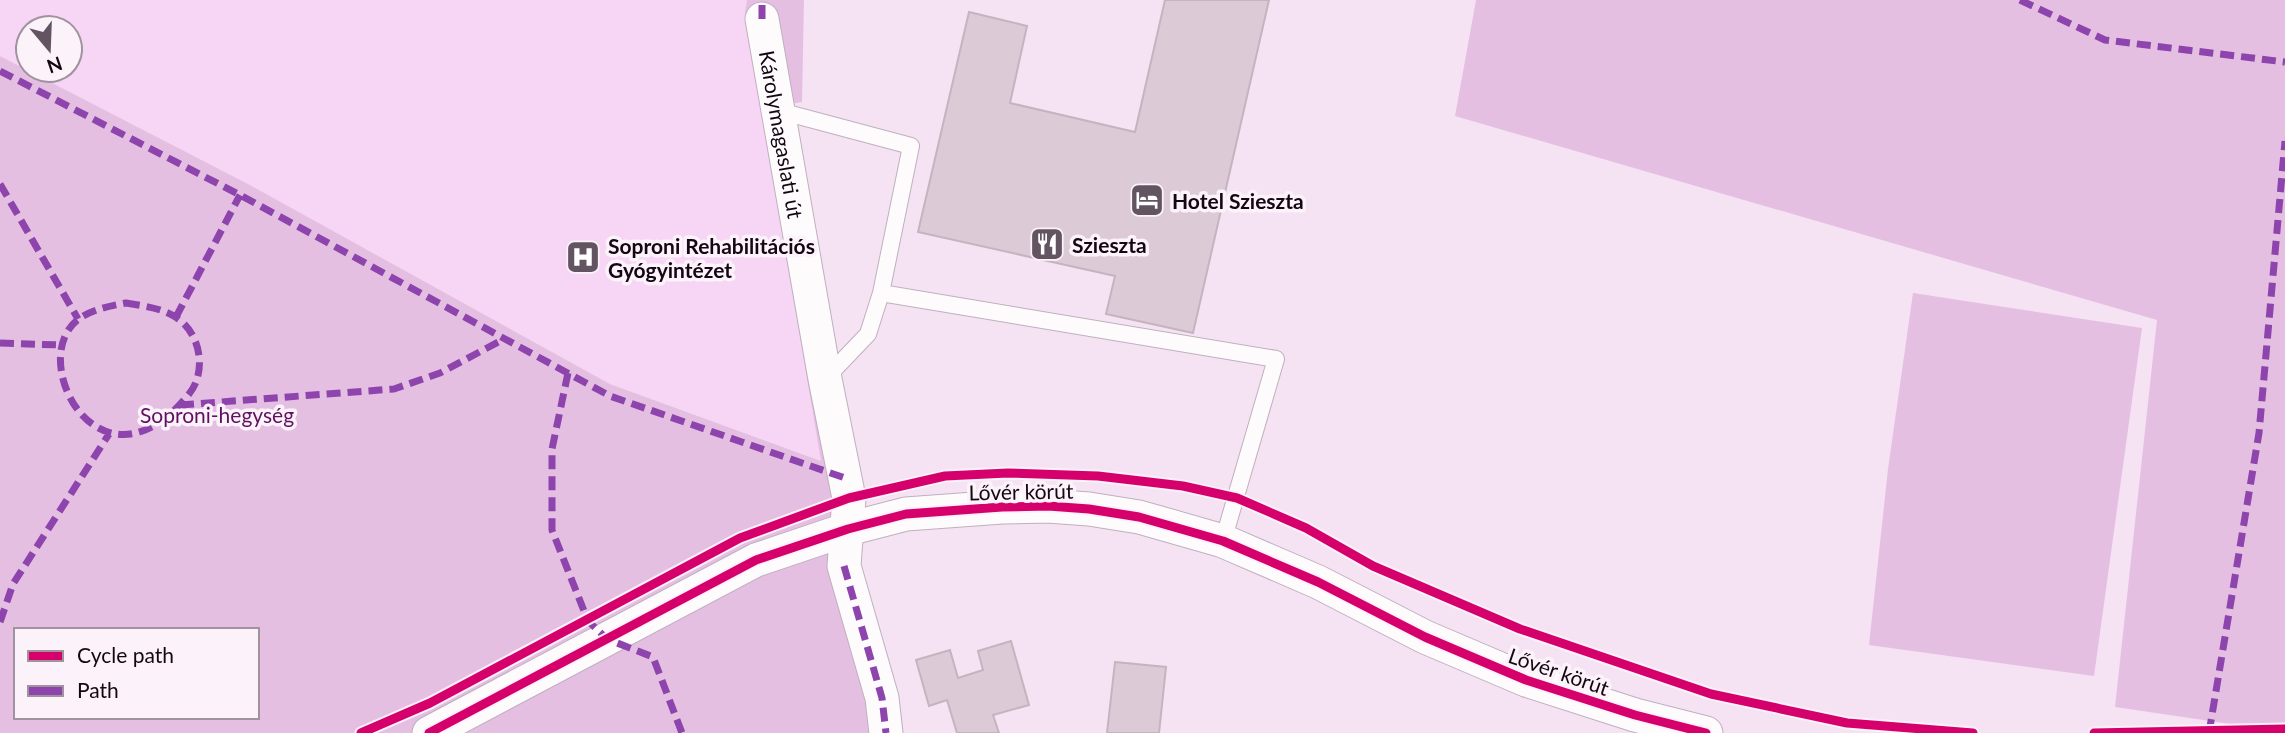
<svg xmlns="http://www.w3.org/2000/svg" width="2285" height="733" viewBox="0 0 2285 733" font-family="Lato,sans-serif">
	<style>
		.built { fill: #f7d5f5; fill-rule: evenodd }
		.green { fill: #e4bfe2; fill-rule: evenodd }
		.building { fill: #dccad6; stroke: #c5b4c0; stroke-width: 2 }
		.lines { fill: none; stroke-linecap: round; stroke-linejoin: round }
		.lane-casing { stroke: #bfb0be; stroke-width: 18 }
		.street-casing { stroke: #bfb0be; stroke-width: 35 }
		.lane { stroke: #fefbfd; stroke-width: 16 }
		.street { stroke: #fefbfd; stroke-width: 33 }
		.quiet { stroke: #8e44ad; stroke-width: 7; stroke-dasharray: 14 7; stroke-linecap: butt }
		.cycleway-casing { stroke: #fbf2fa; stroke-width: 13 }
		.cycleway { stroke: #d6006c; stroke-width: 9 }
		.labels { text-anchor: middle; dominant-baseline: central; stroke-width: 7; stroke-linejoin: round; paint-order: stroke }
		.street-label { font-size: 21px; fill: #140713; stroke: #fbf2fa }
		.poi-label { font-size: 21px; font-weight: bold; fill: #140713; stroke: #fbf2fa; text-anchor: start }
		.park-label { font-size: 21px; fill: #5f105e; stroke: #fbf2fa }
	</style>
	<rect width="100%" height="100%" fill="#f5e3f4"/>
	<path class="built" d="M0 0H747L745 13 821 461 610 384 248 184 0 56ZM28 28H70V70H28Z"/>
	<path class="green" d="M747 0H804L802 102 769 108 850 610 878 733H0V56L248 184 610 384 821 461 745 12ZM16 630H257V717H16Z
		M1476 0H2285V732L2115 707 2157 320 1455 116Z
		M1913 293 2142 328 2094 676 1869 645 1888 469Z"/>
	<path class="building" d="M1165 0H1269L1193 333 1106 314 1115 276 918 232 969 12 1027 26 1010 103 1135 132Z
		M1011 641 1029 705 993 715 999 733H957L947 700 929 706 916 660 950 650 958 678 983 670 978 651Z
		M1115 662 1166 667 1159 733H1107Z"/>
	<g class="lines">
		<g class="lane-casing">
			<path id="lane" d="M776 110 911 146 881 293 1276 359 1223 541
				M825 379 868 334 881 293"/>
		</g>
		<g class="street-casing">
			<g id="street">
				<path id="s1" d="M762 19 825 379 849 498 844 566 882 698 886 733"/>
				<path d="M429 733 756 560 848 529 906 514 1002 507 1048 506 1089 509 1139 517 1223 541 1318 582 1425 637 1526 680 1635 715 1706 733"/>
			</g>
		</g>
		<use href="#lane" class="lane"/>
		<use href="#street" class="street"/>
		<path class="quiet" d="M2020 0 2105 40 2285 62
			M762 19V0
			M0 71 240 195 610 396 845 478
			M0 184 78 319
			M126 303C143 306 163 308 177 318 201 334 207 372 189 394 100 505 23 357 80 318 94 309 110 306 126 303Z
			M176 317 240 195
			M0 343 60 345
			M568 373 552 449V530L588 621 607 639 653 657 682 733
			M180 405 394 389 440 373 504 339
			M844 566 882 698 886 733
			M0 622 13 584 109 434
			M2209 733 2259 433 2285 141"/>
		<g class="cycleway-casing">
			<path id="cycleway" d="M361 733 430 703 740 538 849 498 945 476 1008 473 1098 476 1183 486 1237 498 1306 528 1373 566 1520 629 1711 694 1847 723 1973 733
				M429 733 756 560 848 529 906 514 1002 507 1048 506 1089 509 1139 517 1223 541 1318 582 1425 637 1526 680 1635 715 1706 733
				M2094 733 2285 729"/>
		</g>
		<use href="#cycleway" class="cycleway"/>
	</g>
	<defs>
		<g id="hotel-square" transform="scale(1.75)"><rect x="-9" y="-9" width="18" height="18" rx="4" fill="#635462" stroke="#fbf2fa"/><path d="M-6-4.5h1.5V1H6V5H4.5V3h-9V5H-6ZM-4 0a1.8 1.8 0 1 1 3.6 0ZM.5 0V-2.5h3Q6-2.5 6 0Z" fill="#fff"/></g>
		<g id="restaurant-square" transform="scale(1.75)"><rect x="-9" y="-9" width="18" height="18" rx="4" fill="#635462" stroke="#fbf2fa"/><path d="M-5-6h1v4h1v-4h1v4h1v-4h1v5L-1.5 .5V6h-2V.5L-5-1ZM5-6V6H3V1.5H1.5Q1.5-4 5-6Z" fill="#fff"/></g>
		<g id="hospital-square" transform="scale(1.75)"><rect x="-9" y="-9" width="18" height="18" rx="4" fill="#635462" stroke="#fbf2fa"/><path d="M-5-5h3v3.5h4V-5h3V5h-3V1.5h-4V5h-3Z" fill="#fff"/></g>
	</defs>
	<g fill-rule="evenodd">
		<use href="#hotel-square" x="1147" y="200"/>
		<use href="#restaurant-square" x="1047" y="244"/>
		<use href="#hospital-square" x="583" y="257"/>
	</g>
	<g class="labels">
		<g class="street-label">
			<text stroke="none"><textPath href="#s1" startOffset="117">Károlymagaslati út</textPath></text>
			<text transform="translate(1021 491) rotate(-1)">Lővér körút</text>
			<text transform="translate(1559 671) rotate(19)">Lővér körút</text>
		</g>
		<g class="poi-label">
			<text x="1172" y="200">Hotel Szieszta</text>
			<text x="1072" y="244">Szieszta</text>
			<text x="608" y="245">Soproni Rehabilitációs<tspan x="608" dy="24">Gyógyintézet</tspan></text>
		</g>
		<g class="park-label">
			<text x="217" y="414">Soproni-hegység</text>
		</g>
	</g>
	<rect x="14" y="628" width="245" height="91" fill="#fbf2fa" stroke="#9f949e" stroke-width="2"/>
	<rect x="28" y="651" width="35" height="10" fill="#d6006c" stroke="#9f949e" stroke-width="2"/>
	<text x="77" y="663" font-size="21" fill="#140713">Cycle path</text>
	<rect x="28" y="686" width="35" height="10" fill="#8e44ad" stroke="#9f949e" stroke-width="2"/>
	<text x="77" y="698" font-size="21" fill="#140713">Path</text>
	<g transform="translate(49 49) rotate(161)"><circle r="33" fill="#fbf2fa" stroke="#9f949e" stroke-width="2"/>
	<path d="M0-5L12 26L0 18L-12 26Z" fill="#635462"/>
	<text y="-10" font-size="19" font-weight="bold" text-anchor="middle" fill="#140713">N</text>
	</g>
</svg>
